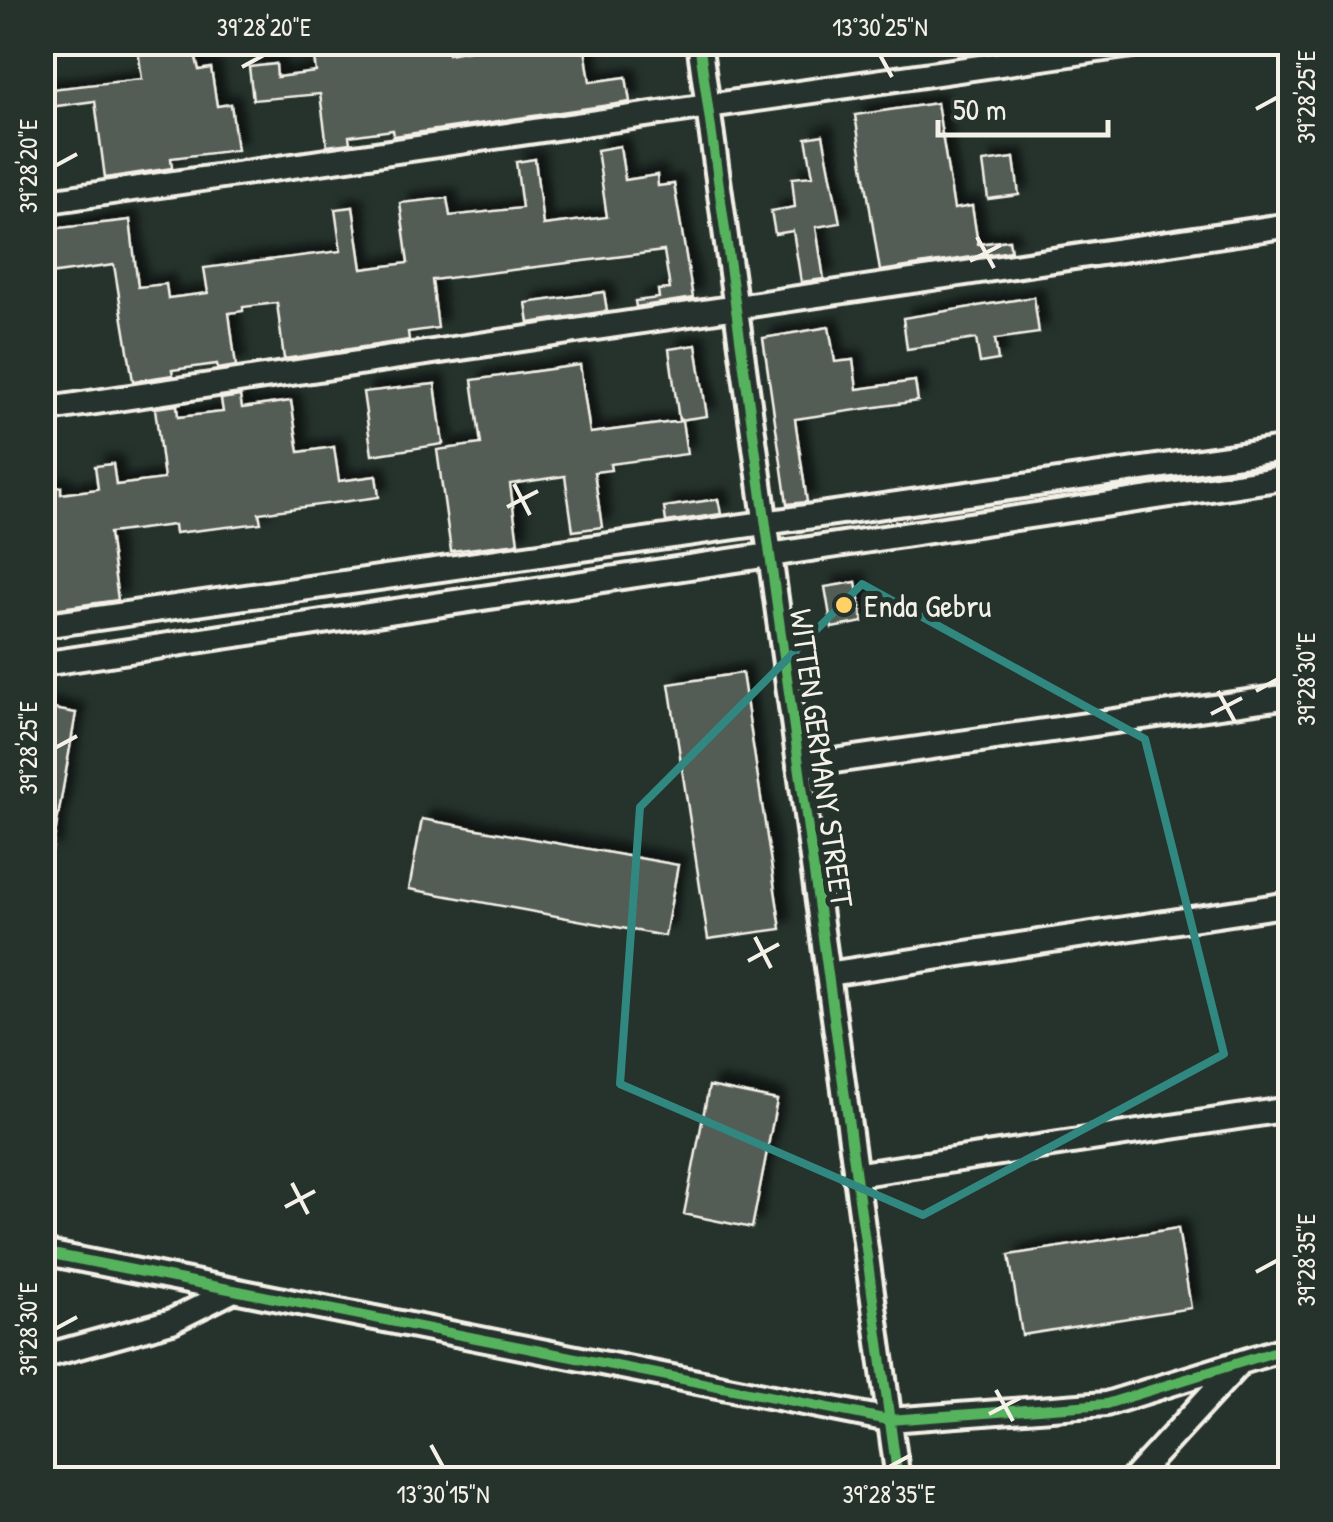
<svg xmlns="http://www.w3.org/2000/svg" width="1333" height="1522" viewBox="0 0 1333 1522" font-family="'Patrick Hand',sans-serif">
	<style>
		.building { fill: #525c55; stroke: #f4f1e8; stroke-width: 2.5; filter: url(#shadow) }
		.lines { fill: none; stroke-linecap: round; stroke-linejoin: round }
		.minor-casing { stroke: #f4f1e8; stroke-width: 30 }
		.minor { stroke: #26332d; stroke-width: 22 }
		.cycleway-casing { stroke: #26332d; stroke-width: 16 }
		.cycleway { stroke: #56b35d; stroke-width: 10 }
		.marked { fill: none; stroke: #318880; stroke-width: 8; stroke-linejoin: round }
		.ticks { fill: none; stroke: #f4f1e8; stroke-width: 4 }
		.poi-dot { fill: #ffd166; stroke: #26332d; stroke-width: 4 }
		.labels { text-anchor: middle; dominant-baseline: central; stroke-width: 10; stroke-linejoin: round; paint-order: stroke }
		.poi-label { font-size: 32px; fill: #f4f1e8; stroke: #26332d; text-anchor: start }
		.street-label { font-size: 32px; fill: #f4f1e8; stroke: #26332d }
		.neatline { fill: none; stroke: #f4f1e8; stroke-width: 4 }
		.ticks-label { font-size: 25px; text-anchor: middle; fill: #f4f1e8 }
	</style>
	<defs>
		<filter id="shadow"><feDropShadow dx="9" dy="-9" stdDeviation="5" flood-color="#0009"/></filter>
	</defs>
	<rect width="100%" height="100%" fill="#26332d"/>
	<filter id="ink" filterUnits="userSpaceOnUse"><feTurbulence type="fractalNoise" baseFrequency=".01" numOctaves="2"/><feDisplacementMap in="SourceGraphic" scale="20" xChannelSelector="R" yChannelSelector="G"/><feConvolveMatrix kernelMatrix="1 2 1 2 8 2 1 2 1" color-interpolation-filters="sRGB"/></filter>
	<g filter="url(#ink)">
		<path class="building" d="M137 42H192L199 70 211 68 217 106 231 104 237 150 171 158 172 168 105 178 95 101 42 108V90L142 79Z
			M312 42H446L448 54 513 42H584L590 82 626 77 630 102 394 136 393 130 349 136 350 143 327 146 320 94 253 100 249 67 276 64 277 77 316 72Z
			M937 103 954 209 972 206 978 244 1009 240 1011 251 880 271 855 115Z
			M823 135 840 223 816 227 824 279 801 282 793 231 775 234 771 211 795 207 792 178 813 176 806 138Z
			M620 146 625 180 657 175 658 186 674 184 693 298 636 307 635 301 659 298 658 290 670 289 664 251 432 280 438 328 408 332 409 340 284 359 277 303 243 307V311L229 313 236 366 218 369 217 364 172 370 173 375 133 381 114 265 42 275V230L130 220 138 287 166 284 168 298 208 293 204 268 341 251 335 209 353 207 362 269 408 263 400 203 447 198 450 216 522 208 516 162 535 159 543 225 607 217 597 150Z
			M1014 158 1019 195 988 199 983 162Z
			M604 292 607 311 529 323 526 303Z
			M1034 297 1039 333 995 339 998 360 980 363 976 339 907 349 903 318Z
			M829 327 835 362 853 360 857 389 915 381 918 401 795 419 807 502 787 504 763 338Z
			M696 345 707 416 679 420 669 349Z
			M580 365 590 433 682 421 687 454 610 464 611 470 594 472 602 527 573 531 565 476 510 484 518 543 451 551 437 450 481 444 472 380Z
			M435 384 443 444 372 455 363 392Z
			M240 396 242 408 291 401 299 452 334 447 339 481 376 476 379 497 259 513 261 523 175 533 174 525 109 533 118 600 46 610 42 489 61 487V494L98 489 95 466 113 464 116 485 164 479 155 408 177 405 178 417 223 412 221 399Z
			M718 499 721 514 666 522 664 507Z
			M856 582 863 622 832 628 825 587Z
			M742 673 781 929 708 939 669 684Z
			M42 707 76 713 52 852 42 851Z
			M422 819 678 865 665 936 409 889Z
			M709 1086 777 1100 752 1228 684 1214Z
			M1178 1228 1191 1308 1022 1335 1009 1255Z"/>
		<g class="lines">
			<g class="minor-casing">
				<path id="minor" d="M699 42 898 1480
					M42 202 1153 42
					M42 410 1290 225
					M42 626 1290 448
					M42 664 1290 477
					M799 766 1290 696
					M828 974 1290 904
					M854 1175 1290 1109
					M42 1252 889 1420 1106 1404 1290 1347
					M42 1357 172 1321 234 1290
					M1132 1480 1238 1365"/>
			</g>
			<use href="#minor" class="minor"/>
			<g class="cycleway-casing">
				<path id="cycleway" d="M699 42 898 1480
					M42 1252 889 1420 1106 1404 1290 1347"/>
			</g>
			<use href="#cycleway" class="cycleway"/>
		</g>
	</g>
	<path class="marked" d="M862 584 1145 739 1224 1054 923 1215 620 1084 640 807Z"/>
	<path class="ticks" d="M880 55 892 77M242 67 264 55M1256 109 1278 97M55 166 77 154M977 237 994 268M970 261 1001 245M514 484 530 515M507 507 538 491M1218 691 1235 722M1256 691 1278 679M1211 714 1242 698M55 748 77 736M755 937 771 968M748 961 779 944M292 1183 308 1214M285 1207 315 1191M1256 1272 1278 1260M55 1329 77 1317M996 1390 1013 1421M989 1414 1020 1398M431 1445 443 1467M889 1467 911 1455"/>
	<circle class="poi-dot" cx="844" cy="605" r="10"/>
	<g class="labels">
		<g class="poi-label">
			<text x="864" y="605">Enda Gebru</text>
		</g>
		<g class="street-label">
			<text transform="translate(822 758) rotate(82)">WITTEN GERMANY STREET</text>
		</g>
	</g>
	<rect width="1333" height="1522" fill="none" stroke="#26332d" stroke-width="110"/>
	<path d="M938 120v15h170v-15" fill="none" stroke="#f4f1e8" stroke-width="5"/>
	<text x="953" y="120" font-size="30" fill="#f4f1e8" stroke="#26332d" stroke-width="8" paint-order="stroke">50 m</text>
	<rect x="55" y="55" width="1223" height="1412" class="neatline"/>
	<g class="ticks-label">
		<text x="264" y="36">39°28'20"E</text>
		<text x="880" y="36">13°30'25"N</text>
		<text transform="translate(1306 97) rotate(-90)" y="9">39°28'25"E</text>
		<text transform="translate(28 166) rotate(-90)" y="9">39°28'20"E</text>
		<text transform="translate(1306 679) rotate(-90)" y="9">39°28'30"E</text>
		<text transform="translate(28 748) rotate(-90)" y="9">39°28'25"E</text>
		<text transform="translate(1306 1260) rotate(-90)" y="9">39°28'35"E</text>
		<text transform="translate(28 1329) rotate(-90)" y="9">39°28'30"E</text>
		<text x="443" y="1503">13°30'15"N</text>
		<text x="889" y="1503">39°28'35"E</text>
	</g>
</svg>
